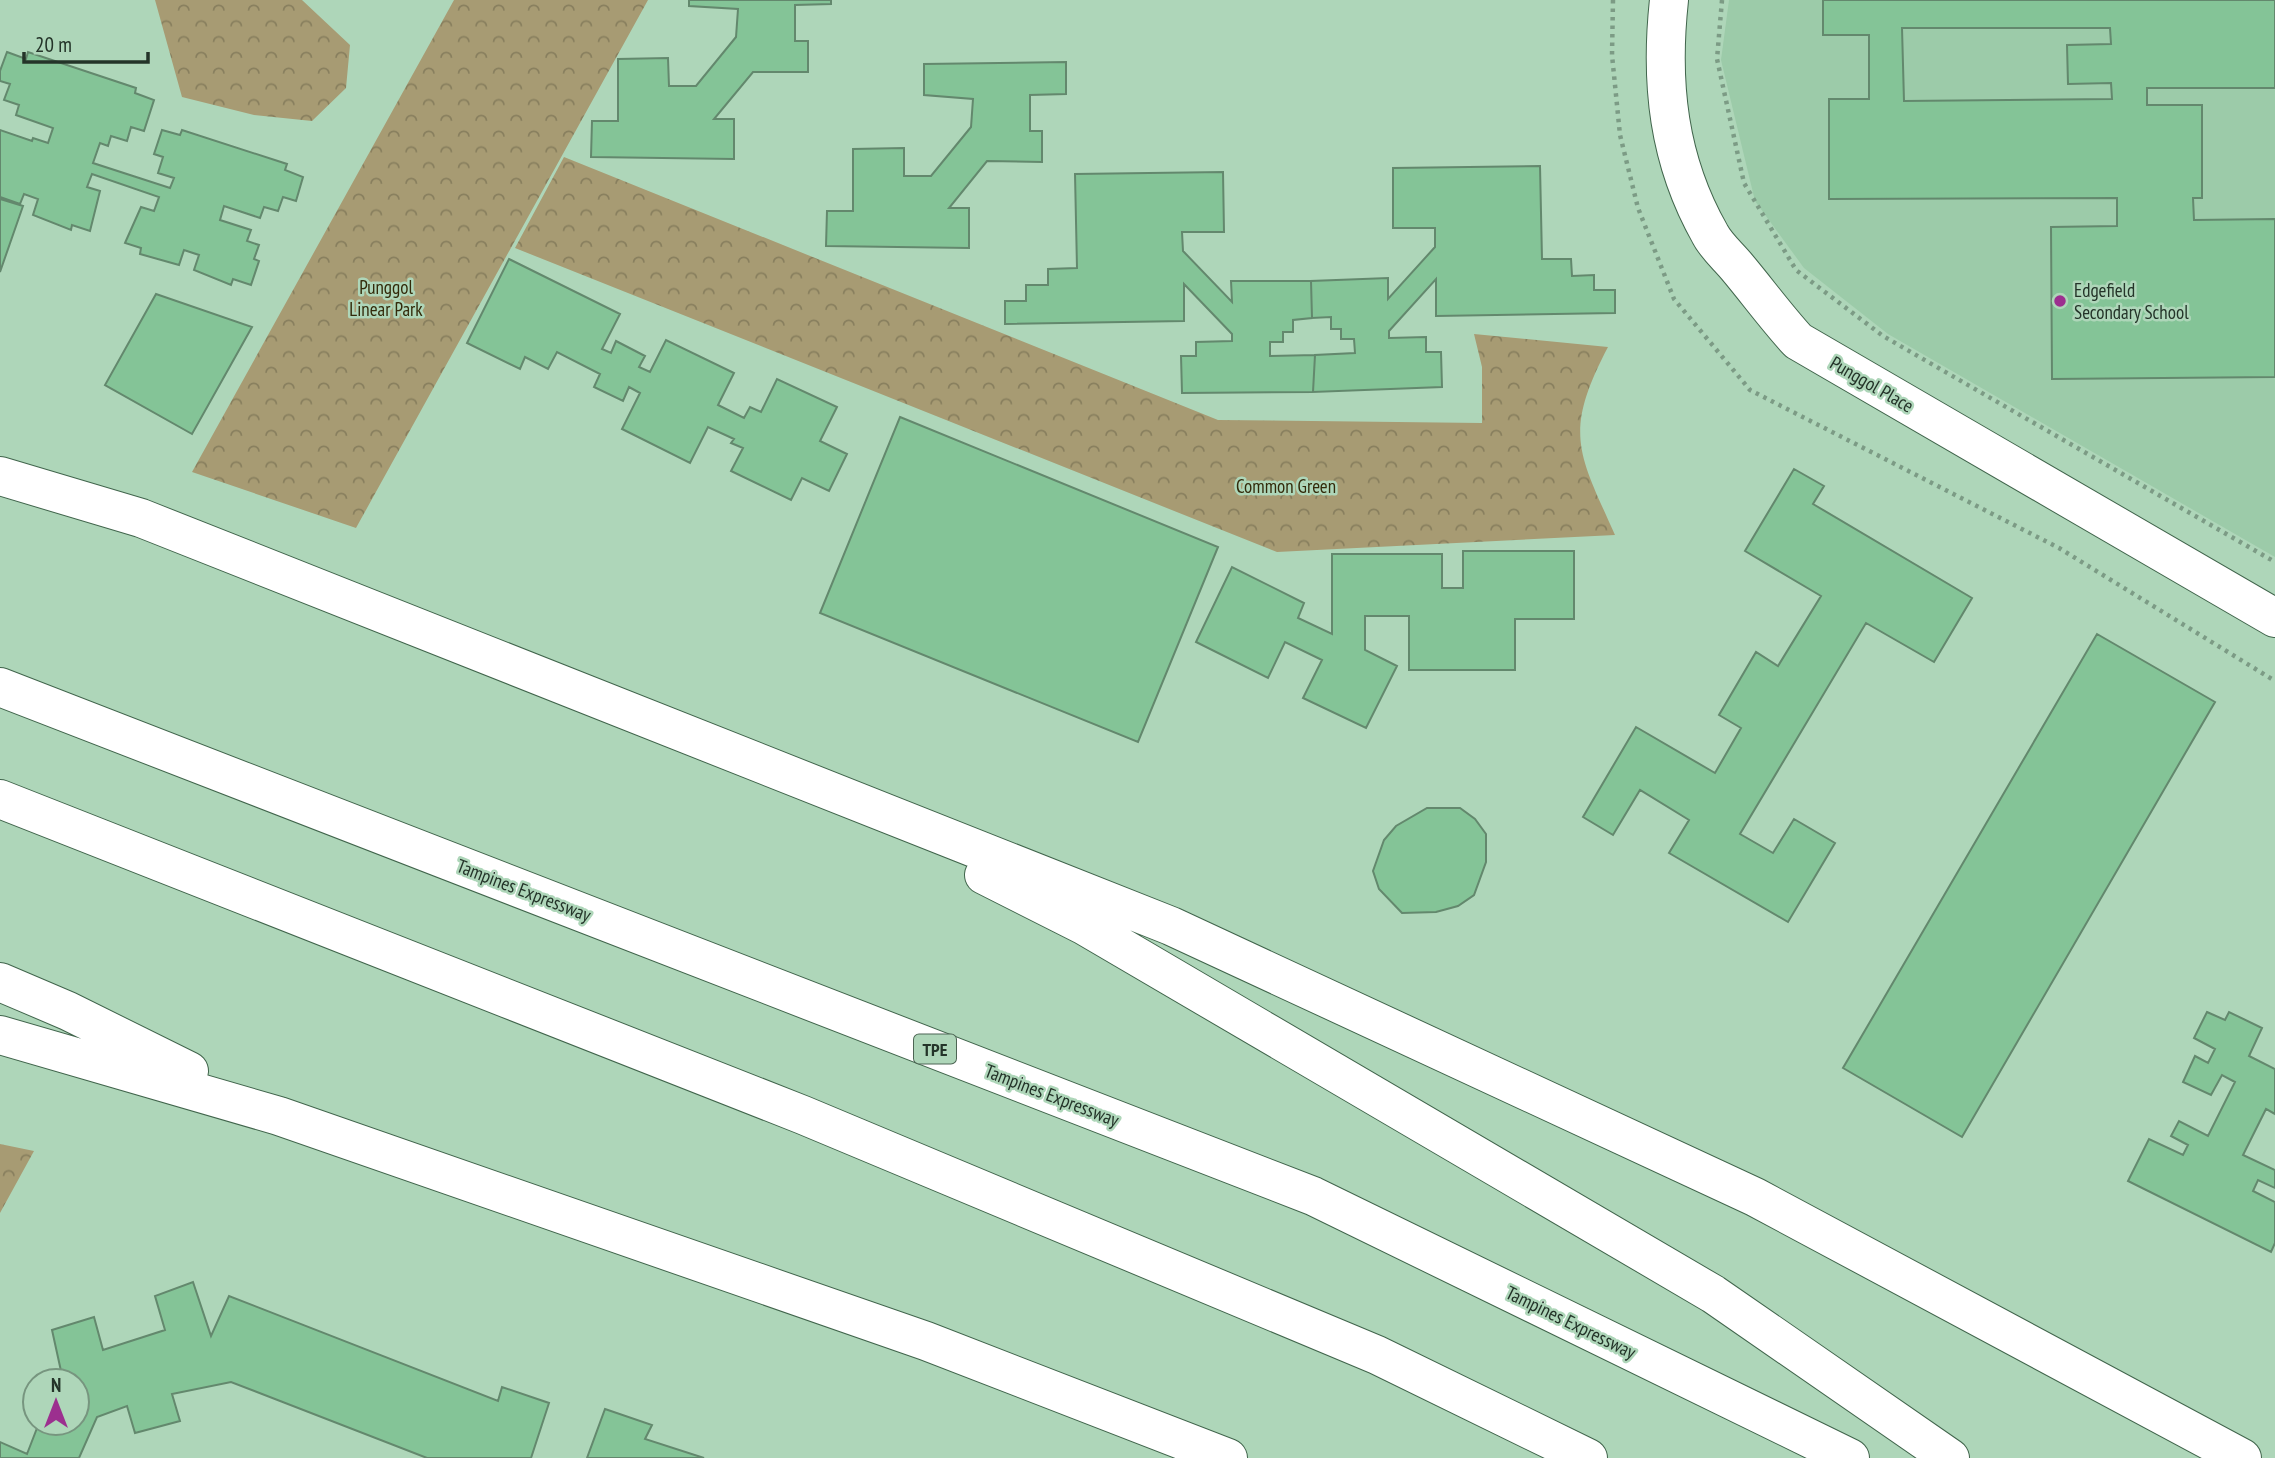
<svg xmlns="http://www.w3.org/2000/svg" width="2275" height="1458" viewBox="0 0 2275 1458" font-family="'PT Sans Narrow',sans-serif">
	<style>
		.built { fill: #9ccba9 }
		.park { fill: url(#park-crowns) }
		.building { fill: #84c497; stroke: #63886d; stroke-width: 2; fill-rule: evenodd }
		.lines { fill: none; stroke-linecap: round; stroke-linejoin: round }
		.minor-casing { stroke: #41654c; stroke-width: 40 }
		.motorway-casing { stroke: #41654c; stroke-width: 40 }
		.path { stroke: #7c9b85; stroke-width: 4.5; stroke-dasharray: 3.5 5; stroke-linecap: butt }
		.minor { stroke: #fff; stroke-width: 38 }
		.motorway { stroke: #fff; stroke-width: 38 }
		.poi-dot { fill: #9c2f8f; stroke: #aed6b9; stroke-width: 2.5 }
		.labels { text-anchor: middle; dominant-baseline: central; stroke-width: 5; stroke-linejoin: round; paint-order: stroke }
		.shield { fill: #aed6b9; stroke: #4d6554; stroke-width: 2 }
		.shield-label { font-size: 18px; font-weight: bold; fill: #243429 }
		.park-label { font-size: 19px; fill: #332a0a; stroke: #aed6b9 }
		.poi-label { font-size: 19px; fill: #243429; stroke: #aed6b9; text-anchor: start }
		.street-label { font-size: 19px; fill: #243429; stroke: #aed6b9 }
	</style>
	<defs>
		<pattern id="park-crowns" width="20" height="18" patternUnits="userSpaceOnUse" patternTransform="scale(1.75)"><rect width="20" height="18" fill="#a79b73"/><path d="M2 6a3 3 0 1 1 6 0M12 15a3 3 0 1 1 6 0" fill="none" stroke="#887f5e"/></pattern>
	</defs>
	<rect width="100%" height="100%" fill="#aed6b9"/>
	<path class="built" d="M1729 0H2275V557L1888 334 1804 268 1755 201 1721 60Z"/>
	<path class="park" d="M155 0H302L350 45 346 88 312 121 254 115 182 97Z
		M454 0H648L356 528 192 472Z
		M564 157 1218 420 1482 423V367L1474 334 1608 347C1563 433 1578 452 1615 535L1277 552 515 248Z
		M0 1144 34 1151 0 1213Z"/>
	<path class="building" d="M689 0H831V4L795 5V41H808V72H753L714 119H734V159L591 157 592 121H618V59L668 58 669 86H696L736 37 738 9 689 6Z
		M1823 0H2275V88H2147V105H2202V198H2193L2194 220 2275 219V377L2052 379 2051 227 2117 226V198L1829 199V99H1869V35H1823ZM1902 28H2110L2111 44 2067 45 2068 84 2111 83 2112 99 1904 101Z
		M7 52 26 59 28 52 136 88 135 93 154 100 144 131 131 127 127 141 111 136 108 146 100 143 93 163 170 188 174 178 158 173 163 157 154 154 162 130 180 135 182 130 287 164 285 170 303 177 296 201 283 197 278 211 264 207 260 218 224 206 220 220 251 230 247 241 259 245 254 259 259 261 251 285 233 279 231 285 194 270 199 255 184 250 179 265 140 254 141 248 125 243 141 207 154 211 159 197 92 174 87 187 100 191 90 231 72 225 71 230 33 215 38 199 24 194 20 204 0 197V130L32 141 33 138 48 143 53 128 16 115 19 105 4 100 10 84 0 81V71Z
		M1066 62V94L1030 95V131H1042V162L987 161 949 208H969V248L826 246 827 211H853V149L904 148V176H931L971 127 973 99 924 95V64Z
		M1540 166 1542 259H1571L1572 276 1594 275V290H1615V313L1436 316V279L1389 331V338L1426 337V352H1441L1442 387 1313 392 1315 355 1355 353 1354 339H1341V329H1331V317L1312 318 1311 281 1388 278V299L1435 247V228H1393V168Z
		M1223 172 1224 232H1182L1183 251 1232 302 1231 281H1311L1312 318 1293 320V332H1283V342H1270V356L1315 355 1313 392 1182 393 1181 356H1196V342L1232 341V334L1184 284V321L1005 324V301H1026V285H1048V269L1077 268 1075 174Z
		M0 199 23 206 0 272Z
		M509 259 620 314 602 349 611 353 616 341 645 356 639 367 650 372 666 340 734 373 718 405 744 418 750 407 761 412 777 379 837 407 820 441 847 454 829 491 802 478 791 500 731 471 743 448 731 443 734 439 708 427 690 463 622 429 640 393 629 387 623 401 594 387 600 374 557 352 548 369 525 357 520 369 467 343Z
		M156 294 252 327 192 434 105 385Z
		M900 417 1218 547 1138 742 820 613Z
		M1794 469 1824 486 1813 504 1972 598 1934 662 1866 623 1740 834 1773 853 1794 819 1835 843 1788 922 1669 853 1689 820 1640 790 1613 835 1583 817 1636 727 1715 773 1741 728 1719 715 1756 652 1778 666 1821 596 1745 551Z
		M1463 551H1574V619H1515V670H1409V616H1365V650L1397 666 1366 728 1303 698 1322 660 1285 642 1268 678 1196 642 1232 567 1304 603 1298 618 1332 634V554H1442V588H1463Z
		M2097 634 2215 702 1962 1137 1843 1068Z
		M1427 808H1460L1475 819 1486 834V862L1474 895 1458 906 1436 912 1402 913 1379 889 1373 871 1384 840 1396 826Z
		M2207 1012 2225 1020 2229 1012 2262 1028 2249 1056 2275 1069V1114L2266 1109 2243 1155 2275 1170V1188L2258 1180 2253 1191 2275 1202V1243L2271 1252 2128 1181 2149 1139 2183 1155 2188 1145 2171 1136 2179 1121 2208 1136 2235 1082 2222 1075 2211 1095 2183 1082 2195 1056 2208 1063 2215 1049 2194 1038Z
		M193 1282 211 1336 229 1296 498 1401 502 1387 549 1403 531 1458H427L231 1382 172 1394 180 1421 135 1433 127 1406 97 1417 79 1458H0V1442L27 1454 39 1423H77V1381H57L61 1371 52 1330 94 1317 103 1350 165 1330 155 1296Z
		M605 1409 652 1425 645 1439 704 1458H587Z"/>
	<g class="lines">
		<g class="minor-casing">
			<path id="minor" d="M1669 0C1660 83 1668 160 1710 234 1716 246 1728 256 1737 267 1758 292 1776 317 1798 341L2275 618"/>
		</g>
		<g class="motorway-casing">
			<path id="motorway" d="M0 476 141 518 1171 926 1755 1197 2242 1458
				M0 687 1313 1196 1850 1458
				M0 799 803 1115 1377 1355 1588 1458
				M984 875 1085 926 1713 1294 1950 1458
				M0 982 68 1011 189 1071
				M0 1035 279 1116 926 1341 1228 1458"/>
		</g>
		<path class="path" d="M1613 0 1612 55 1620 135 1638 208 1674 299 1750 390 2059 548 2275 681
			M1722 0 1717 59 1744 183 1796 270 1883 336 2275 562"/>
		<use href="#minor" class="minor"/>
		<use href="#motorway" class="motorway"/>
	</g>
	<circle class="poi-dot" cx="2060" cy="301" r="7"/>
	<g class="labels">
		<rect class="shield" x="914" y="1034.5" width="42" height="29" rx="5"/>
		<g class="shield-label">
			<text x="935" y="1049">TPE</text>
		</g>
		<g class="park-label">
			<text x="386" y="287">Punggol<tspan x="386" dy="22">Linear Park</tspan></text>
			<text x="1286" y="486">Common Green</text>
		</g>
		<g class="poi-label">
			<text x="2074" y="290">Edgefield<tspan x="2074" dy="22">Secondary School</tspan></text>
		</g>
		<g class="street-label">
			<text transform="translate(1872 384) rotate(30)">Punggol Place</text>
			<text transform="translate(524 890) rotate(21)">Tampines Expressway</text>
			<text transform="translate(1052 1095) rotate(21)">Tampines Expressway</text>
			<text transform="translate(1571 1322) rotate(26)">Tampines Expressway</text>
		</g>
	</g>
	<g transform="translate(56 1402)"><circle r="33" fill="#aed6b9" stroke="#77957f" stroke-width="2"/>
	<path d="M0-5L12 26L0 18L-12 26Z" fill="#9c2f8f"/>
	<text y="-10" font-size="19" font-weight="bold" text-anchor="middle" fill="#243429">N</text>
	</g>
	<path d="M24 52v10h124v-10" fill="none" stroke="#243429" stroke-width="3.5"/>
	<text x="35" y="52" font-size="21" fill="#243429" stroke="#aed6b9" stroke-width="5" paint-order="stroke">20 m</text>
</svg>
